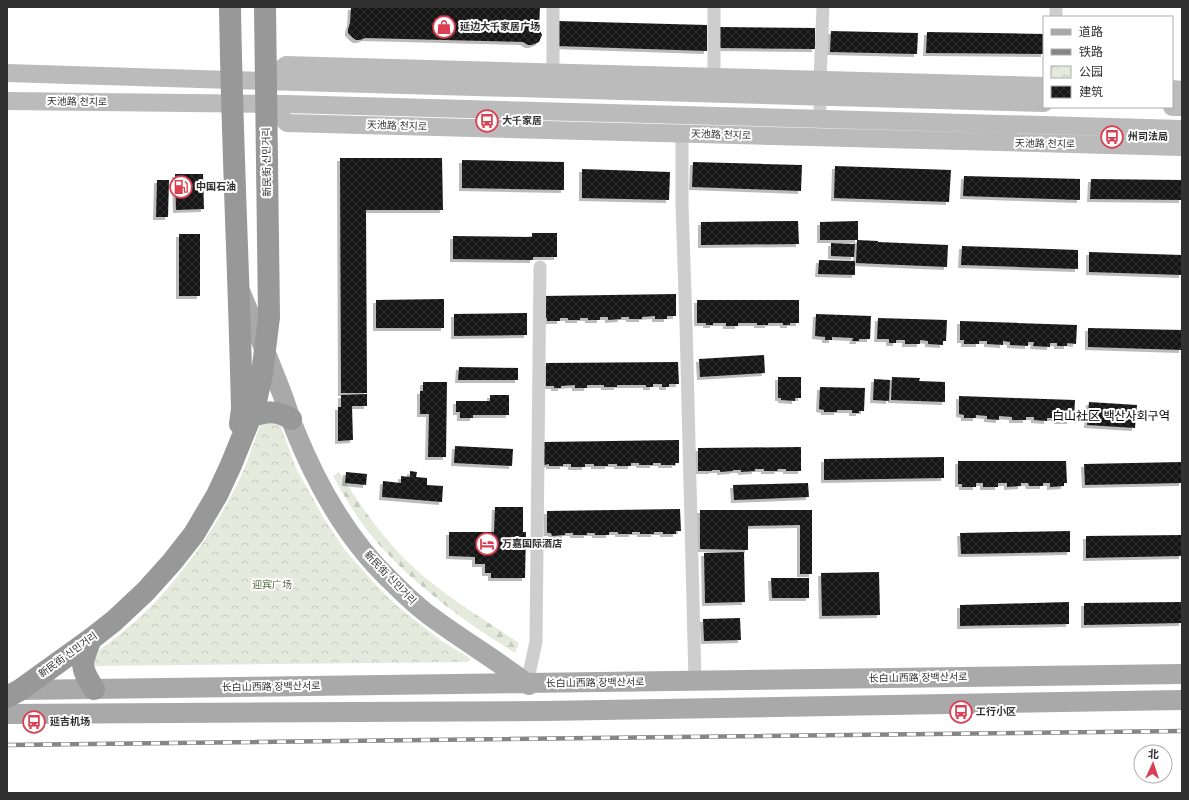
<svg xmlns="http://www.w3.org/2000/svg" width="1189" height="800" viewBox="0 0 1189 800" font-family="'Fira Sans','Noto Sans SC','Noto Sans KR',sans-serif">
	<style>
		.forest { fill: url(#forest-firs) }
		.park { fill: url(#park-crowns) }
		.building { fill: url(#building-cross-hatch); filter: url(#shadow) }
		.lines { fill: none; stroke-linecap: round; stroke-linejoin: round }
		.street { stroke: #cecece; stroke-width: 13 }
		.secondary { stroke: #bbb; stroke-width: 18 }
		.primary { stroke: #a9a9a9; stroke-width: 20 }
		.highway { stroke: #989898; stroke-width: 22 }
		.rail-casing { stroke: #868686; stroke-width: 4.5 }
		.rail { stroke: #fff; stroke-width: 3; stroke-dasharray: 9; stroke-linecap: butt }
		.labels { text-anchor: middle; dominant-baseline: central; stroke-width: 4; stroke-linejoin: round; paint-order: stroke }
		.poi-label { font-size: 10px; font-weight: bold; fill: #313131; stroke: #fff; text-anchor: start }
		.street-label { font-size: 10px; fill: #313131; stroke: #fff }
		.park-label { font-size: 10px; fill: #566b40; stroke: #fff }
		.quarter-label { font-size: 12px; fill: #000; stroke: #fff }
	</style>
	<defs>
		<pattern id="forest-firs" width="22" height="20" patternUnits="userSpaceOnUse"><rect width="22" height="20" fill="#e5eadd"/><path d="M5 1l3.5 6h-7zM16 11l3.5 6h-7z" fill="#c5c9be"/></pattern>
		<pattern id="park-crowns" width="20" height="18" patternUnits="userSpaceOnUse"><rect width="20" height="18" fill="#e5eadd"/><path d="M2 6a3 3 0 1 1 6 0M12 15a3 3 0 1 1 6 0" fill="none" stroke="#c5c9be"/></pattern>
		<pattern id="building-cross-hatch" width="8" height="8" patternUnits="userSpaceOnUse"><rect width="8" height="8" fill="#181818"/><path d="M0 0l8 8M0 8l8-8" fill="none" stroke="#313131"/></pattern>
		<filter id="shadow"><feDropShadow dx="-3" dy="3" stdDeviation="0" flood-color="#0004"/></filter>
	</defs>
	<rect width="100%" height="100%" fill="#fff"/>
	<path class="forest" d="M339 472C360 505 383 539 412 566 444 596 482 618 519 643L515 653C461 619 406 580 367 530 354 513 343 494 333 476Z"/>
	<path class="park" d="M262 422 280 424 296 468 323 517 345 550 373 582 395 604 440 640 468 657 470 659V661L467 662 93 666 89 661C96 652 100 649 109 643 126 630 143 615 157 600 192 562 220 521 242 474 250 457 254 439 262 422Z"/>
	<path class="building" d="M351 7H540L539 28 542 35 539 42 532 45H528L523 42 365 38 360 40H356L353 38 348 33V29L350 23Z
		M557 21 707 25V51L556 46Z
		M719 27 815 28V49L719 48Z
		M831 31 918 33 917 54 830 52Z
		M927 32 1044 34V54L926 53Z
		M340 158H442L443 210H366L367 393H341Z
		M462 160 564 162V190L462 188Z
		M693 162 802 165 801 191 692 187Z
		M835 166 951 170 949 202 834 198Z
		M582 169 670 172 669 200 582 198Z
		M175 174H203L204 209 176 210Z
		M964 176 1080 179V200L963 196Z
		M1091 179 1182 180V200L1090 199Z
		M157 180H169L168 217H156Z
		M798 221 799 244 701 245V222Z
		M858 221V240H820V222Z
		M532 233H557V257H533V260L453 259V236L532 237Z
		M179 234H200V296H179Z
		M857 240 878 241 877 251 878 242 948 245 947 267 856 263Z
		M831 243 855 244 854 257 831 256Z
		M962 246 1078 250V269L961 265Z
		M1089 252 1182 255V275L1089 272Z
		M819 260 855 261V275L818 274Z
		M676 294V316H667V319H655V316L642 317V319H629V317H621V319L608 320V317H600V320H588V318H580V320H568V318H560V321H547V318H543V296Z
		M444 299V328H376V300Z
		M697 300H799V323H790V325H783V323H768V325H757V323H738V326H726V323H713V325H706V323H697Z
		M527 313V335L454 336V314Z
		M816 314 871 316 870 339H859V341H852L853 338 832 337V340H825V337L815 336Z
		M878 318 947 320 946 341H943V345L928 344V341L920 340V344H905V340H896V343H889V339H877Z
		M960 321 1077 325 1076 344 1067 343V346H1057V343H1050V347L1033 346 1034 342H1028V346L1010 345V342L1003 341V345L987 344V341H979V344H964V340H960Z
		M1088 328 1182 330V350L1088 347Z
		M764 355 765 373 700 377 699 359Z
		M678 362 679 384H669V387H662V384H653V387H646V385H617V387H604V385H587V388H575V385L561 386V388H554V386H546V363Z
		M459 367 518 368V380H458Z
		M778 377H801V398H795V401L781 400V398H778Z
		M892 377 920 378 919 381 945 382V402L891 400Z
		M874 379 890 380 889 401 873 400Z
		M423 382H447L446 457H428L429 414H420V391H423Z
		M820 387 865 388 864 411H859V413H852V410H837V412H824V410L819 409Z
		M367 394V406H352L353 440 338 441V407H341V395Z
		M490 395H509V415H473V418H460V412H456V401H490Z
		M959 396 1075 400 1074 419H1070V421H1057V418H1047V421L1034 420V417H1026V420H1012V417L999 416V420L987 419V416L976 415V418H964V415L959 414Z
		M1089 402 1137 405 1135 428 1087 425Z
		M679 440V463H675V465H661V463H653V465H639V463H631V466H617V464H608V466H594V464H585V467H571V464H563V466H549V464L544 465V442Z
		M455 446 513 449 512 466 454 463Z
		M801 447V471H786V469H778L777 471H764V469H755V471L741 472V470H733V471L720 472V470H712V471H698V448Z
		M944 457V478L824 480V459Z
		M958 461H1066L1067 483H1064V486L1050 487V483H1043V486H1029L1028 483H1021V486L1007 487V483H998V487H983V483H976V487H962V484H958Z
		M1182 462V483L1085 485 1084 464Z
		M410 471 417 472 416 477 427 478V485L443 486 442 502 382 497 383 481 401 483V476L410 477Z
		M346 472 367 474 366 485 345 483Z
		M808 483 809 497 734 500 733 485Z
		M495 507H523V532H526L525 578H491V573H485V564H475V557L449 556V532H494Z
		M680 509 681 531H676V534H663V532H654V534H640V532H632V534H618V532H609V535H595V533H587V535H573V533H565V535L552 536 551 533H547V511Z
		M700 510H812V574H800V525L748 526V550L700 549Z
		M1070 531V552L961 554 960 533Z
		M1182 535V556L1086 558V536Z
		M744 552 745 602 705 603 704 553Z
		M879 572 880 615 822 616 821 573Z
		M771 578H809V598H772Z
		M1069 602V624L960 626V605Z
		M1182 602V623L1084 625V603Z
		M740 618 741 640 704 641 703 619Z"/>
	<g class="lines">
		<path class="street" d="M553 7V72
			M1056 17V7
			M714 77V7
			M820 119V80L823 7
			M682 134V204L686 324 695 681
			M527 683 536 642 540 267"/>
		<path class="secondary" d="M7 73 231 80 1044 103
			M266 81 286 65 1044 86
			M1172 89 1182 90
			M7 101 287 104 1182 129
			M267 104 287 123 1182 147
			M1172 107H1182"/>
		<path class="primary" d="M240 291C254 324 268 357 281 391 286 403 289 416 294 428 316 483 347 539 390 580 403 593 417 607 433 618 464 641 498 661 529 685
			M20 690 1182 674
			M7 714 544 711 1182 700"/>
		<path class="highway" d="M230 7C232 141 239 275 242 409L240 424
			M251 417C265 411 277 410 291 419
			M91 639C81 664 79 665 94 689
			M7 697 20 690 91 639 114 621 146 591 172 562 194 534 217 495 231 465 255 406 262 374 269 317 265 7"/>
		<g class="rail-casing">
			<path id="rail" d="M7 745 1182 731"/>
		</g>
		<use href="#rail" class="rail"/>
	</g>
	<defs>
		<g id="shop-ring" transform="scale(1.15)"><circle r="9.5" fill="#fff" stroke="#dc3f51" stroke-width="1.5"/><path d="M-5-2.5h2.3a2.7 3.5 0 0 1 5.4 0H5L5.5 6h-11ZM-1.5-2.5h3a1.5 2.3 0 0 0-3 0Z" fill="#dc3f51"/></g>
		<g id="bus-ring" transform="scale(1.15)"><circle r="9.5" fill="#fff" stroke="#dc3f51" stroke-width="1.5"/><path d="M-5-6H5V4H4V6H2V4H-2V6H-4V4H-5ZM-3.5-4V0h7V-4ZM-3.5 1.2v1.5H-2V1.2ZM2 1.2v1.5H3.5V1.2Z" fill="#dc3f51"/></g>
		<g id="fuel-ring" transform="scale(1.15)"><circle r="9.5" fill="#fff" stroke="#dc3f51" stroke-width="1.5"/><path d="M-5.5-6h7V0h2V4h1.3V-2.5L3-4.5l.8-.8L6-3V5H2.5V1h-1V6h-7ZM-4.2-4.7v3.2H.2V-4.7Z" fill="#dc3f51"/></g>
		<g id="hotel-ring" transform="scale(1.15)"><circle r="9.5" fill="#fff" stroke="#dc3f51" stroke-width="1.5"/><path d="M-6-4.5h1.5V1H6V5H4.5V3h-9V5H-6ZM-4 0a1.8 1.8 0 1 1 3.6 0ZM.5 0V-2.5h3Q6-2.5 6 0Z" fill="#dc3f51"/></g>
	</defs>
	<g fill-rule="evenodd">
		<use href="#shop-ring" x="444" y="27"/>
		<use href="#bus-ring" x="487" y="121"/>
		<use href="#bus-ring" x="1112" y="137"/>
		<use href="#fuel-ring" x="181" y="187"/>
		<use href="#hotel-ring" x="487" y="544"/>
		<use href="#bus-ring" x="961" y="712"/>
		<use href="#bus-ring" x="34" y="722"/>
	</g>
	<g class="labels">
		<g class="poi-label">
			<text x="460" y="27">延边大千家居广场</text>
			<text x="502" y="121">大千家居</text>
			<text x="1128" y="137">州司法局</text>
			<text x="196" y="187">中国石油</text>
			<text x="502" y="544">万嘉国际酒店</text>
			<text x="976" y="712">工行小区</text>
			<text x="50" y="722">延吉机场</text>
		</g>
		<g class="street-label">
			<text transform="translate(77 102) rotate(1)">天池路 천지로</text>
			<text transform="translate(397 126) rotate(2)">天池路 천지로</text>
			<text transform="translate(721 135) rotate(2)">天池路 천지로</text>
			<text transform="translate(1045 144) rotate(1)">天池路 천지로</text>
			<text transform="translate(267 162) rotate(-91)">新民街 신민거리</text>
			<text transform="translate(390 578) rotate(46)">新民街 신민거리</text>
			<text transform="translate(68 655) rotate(-36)">新民街 신민거리</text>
			<text transform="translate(918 678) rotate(-1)">长白山西路 장백산서로</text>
			<text transform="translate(595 683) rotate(-1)">长白山西路 장백산서로</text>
			<text transform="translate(271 687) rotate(-1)">长白山西路 장백산서로</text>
		</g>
		<g class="park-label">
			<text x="272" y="585">迎宾广场</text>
		</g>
		<g class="quarter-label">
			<text x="1111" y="416">白山社区 백산사회구역</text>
		</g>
	</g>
	<rect width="1189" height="800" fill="none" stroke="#313131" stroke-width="16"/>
	<rect x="1043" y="16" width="130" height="92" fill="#ffffff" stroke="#adadad"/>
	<rect x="1051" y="29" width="20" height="6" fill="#a9a9a9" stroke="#adadad"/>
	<text x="1079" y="36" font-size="12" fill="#313131">道路</text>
	<rect x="1051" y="49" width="20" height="6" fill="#868686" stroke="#adadad"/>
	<text x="1079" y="56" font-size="12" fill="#313131">铁路</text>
	<rect x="1051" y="66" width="20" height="12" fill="url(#park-crowns)" stroke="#adadad"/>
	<text x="1079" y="76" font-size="12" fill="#313131">公园</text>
	<rect x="1051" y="86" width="20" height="12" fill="url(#building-cross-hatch)" stroke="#adadad"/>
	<text x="1079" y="96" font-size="12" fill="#313131">建筑</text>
	<g transform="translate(1153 764) rotate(3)"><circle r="19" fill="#ffffff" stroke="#adadad"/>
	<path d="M0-3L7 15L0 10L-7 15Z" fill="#dc3f51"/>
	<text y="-6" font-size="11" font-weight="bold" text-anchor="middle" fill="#313131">北</text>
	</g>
</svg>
